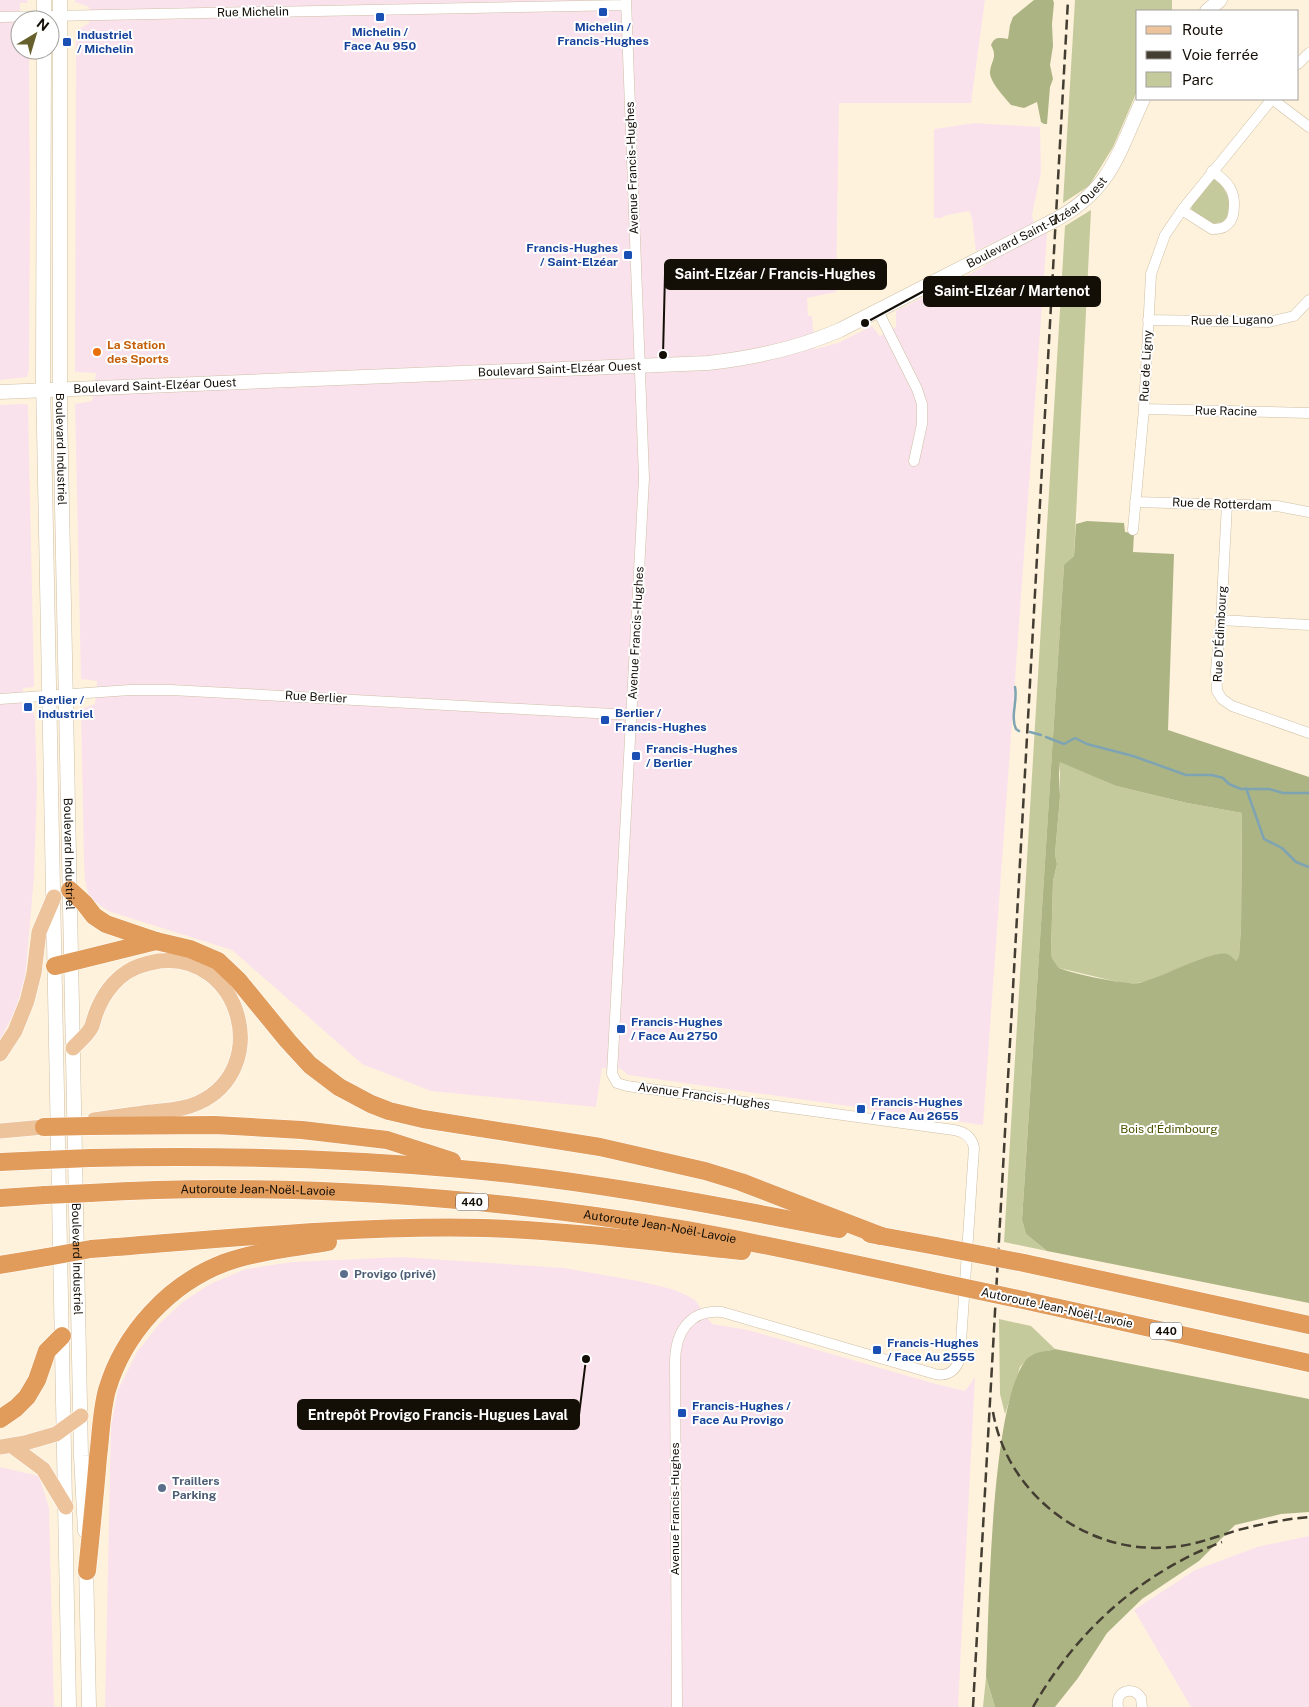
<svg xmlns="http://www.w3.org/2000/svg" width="1309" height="1707" viewBox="0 0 1309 1707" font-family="'Public Sans',sans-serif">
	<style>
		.industrial { fill: #fae2ec }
		.green { fill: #c4ca9b }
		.forest { fill: #adb483; fill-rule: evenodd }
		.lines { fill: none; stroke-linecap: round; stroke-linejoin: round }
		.stream { stroke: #7ea4b3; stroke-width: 2.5 }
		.street-casing { stroke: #cebfa5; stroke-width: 11 }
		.secondary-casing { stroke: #cebfa5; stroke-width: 15 }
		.primary-casing { stroke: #fff; stroke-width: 16 }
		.highway-casing { stroke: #fff; stroke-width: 19 }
		.street { stroke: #fff; stroke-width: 10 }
		.secondary { stroke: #fff; stroke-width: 14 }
		.primary { stroke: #edc39c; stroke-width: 15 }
		.highway { stroke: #e19b5a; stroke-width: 18 }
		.rail { stroke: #433d32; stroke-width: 2.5; stroke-dasharray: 10 5; stroke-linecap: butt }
		.highway-bridge-casing { stroke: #fff; stroke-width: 19; stroke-linecap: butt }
		.highway-bridge { stroke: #e19b5a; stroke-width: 18 }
		.transit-dot { fill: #1a4fb4; stroke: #fff; stroke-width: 2 }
		.food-dot { fill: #e8710a; stroke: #fff; stroke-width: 2 }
		.service-dot { fill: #5c6f8a; stroke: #fff; stroke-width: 2 }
		.labels { text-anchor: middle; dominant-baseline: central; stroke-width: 4; stroke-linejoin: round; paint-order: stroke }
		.shield { fill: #fff; stroke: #5a5651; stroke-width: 1 }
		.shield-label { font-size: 11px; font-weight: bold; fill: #130e06 }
		.street-label { font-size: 12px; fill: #130e06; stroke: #fff }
		.transit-label { font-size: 12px; font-weight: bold; fill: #164399; stroke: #fff; text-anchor: start }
		.food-label { font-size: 12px; font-weight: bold; fill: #c56008; stroke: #fff; text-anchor: start }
		.park-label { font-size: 12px; fill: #4e5400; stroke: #fff }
		.service-label { font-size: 12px; font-weight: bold; fill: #4e5e75; stroke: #fff; text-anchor: start }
		.leader { fill: none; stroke: #130e06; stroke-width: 2 }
		.callout-dot { fill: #130e06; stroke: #fff; stroke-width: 2 }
		.callout { fill: #130e06; stroke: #130e06; stroke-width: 2 }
		.callout-label { font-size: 14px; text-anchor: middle; font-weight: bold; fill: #fff }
	</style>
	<rect width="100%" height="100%" fill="#fef2dc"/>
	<path class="industrial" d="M0 0H27L28 3H20V50H29L30 208 29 371 27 377 0 380Z
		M75 0H985L971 103H839L836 292 807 298 808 316H812L815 349 838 343 872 326 880 336 896 327V311L981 268 1046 224 1047 235 983 1125 628 1075 621 1069 602 1068 596 1107 431 1091 362 1064 232 950 108 911 89 897 85 880 84 863 81 709 95 704 97 681 81 679 75 404 92 401 96 373 75 372 76 31 89 23V7L75 2Z
		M975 123 1040 127 1041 172 1032 215 1034 224 976 251 972 218 969 211 947 215 941 218H934V129Z
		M24 404 28 405 34 682V687L23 688 26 708 34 713 35 721 37 788 34 878 25 978 15 1011 0 1040V405Z
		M401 1257 564 1268 638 1281 672 1289 688 1296 695 1300 712 1324 748 1330 936 1384 965 1391 975 1377 958 1707H105L111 1426 118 1390 137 1352 160 1323 184 1301 210 1284 246 1269 292 1262Z
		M0 1467 39 1476 49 1508 54 1707H0Z
		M1309 1536V1707H1191L1134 1610 1195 1570 1257 1547Z"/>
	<path class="green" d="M1075 0H1172V11H1138V89L1113 147 1089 186 1063 203Z
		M1217 179C1227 192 1237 207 1224 222L1210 224 1191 210 1192 205 1211 180Z
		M1091 210 1074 556 1064 566 1022 1220 1026 1234 1047 1251 1004 1242 1065 226Z
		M1060 761 1116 786 1187 803 1242 813 1241 927 1239 956 1236 961 1219 954 1201 959 1149 981 1137 983H1122L1059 968 1052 958 1051 953 1053 881 1057 864 1055 854 1060 797Z
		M999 1319 1031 1326 1055 1349 1031 1355 1020 1367 1005 1414 1000 1394Z
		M986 1677 995 1707H983Z"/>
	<path class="forest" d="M1034 0H1053L1054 3 1052 24 1053 46 1050 65 1053 79 1050 87 1047 124H1044L1041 122 1037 102 1024 108 1011 105C1005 98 989 81 990 72 991 60 998 58 991 45 995 36 999 38 1008 39L1010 25 1013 17Z
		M1087 521 1124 523 1125 532 1134 533 1133 552 1174 554 1168 730 1309 777V1303L1047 1251 1026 1234 1022 1220 1064 565 1074 556 1076 524ZM1060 762 1116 786 1187 803 1242 813 1241 927 1239 956 1236 961C1233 958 1230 955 1227 954 1211 950 1160 979 1139 983 1125 985 1074 974 1059 968L1052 958 1051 952 1053 881 1057 864 1055 854 1060 797 1059 774Z
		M1055 1349 1309 1399V1512L1281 1514 1235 1525 1199 1561 1142 1599 1107 1633 1078 1678 1055 1707H995L986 1677C989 1620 990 1388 1030 1356 1035 1352 1048 1351 1055 1349Z"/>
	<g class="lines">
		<path class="stream" d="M1015 687C1018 701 1010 716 1016 729L1019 731
			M1030 732 1041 735
			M1046 737 1064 744 1075 738 1087 744 1133 756 1186 775H1212L1223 778 1229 784 1241 789H1269L1283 793H1309
			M1246 788 1264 839 1282 848 1296 862 1309 867"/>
		<g class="street-casing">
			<path id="street" d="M626 0 644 478 612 1074 617 1083 627 1086 954 1130C965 1132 972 1137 974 1148L960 1357C957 1370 948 1377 935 1374L722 1312C689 1309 675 1333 675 1363L677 1707
				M0 17 626 5
				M1298 64 1309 53
				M1272 99 1309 127
				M1182 210 1212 229C1215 229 1220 229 1224 227 1228 225 1232 220 1233 215 1237 193 1230 183 1212 171
				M878 311 917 389 922 404V424L914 461
				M1148 320 1269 322 1294 316 1309 300
				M1144 409 1309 413
				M1135 502 1277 506 1309 512
				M1227 504 1221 620 1216 670 1217 691 1222 699 1232 706 1309 733
				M1133 530 1144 409 1151 274 1165 235 1182 210 1272 99
				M1221 620 1309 625
				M0 699 130 690H171L632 715
				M1118 1707C1115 1691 1133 1685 1141 1698L1142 1707"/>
		</g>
		<g class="secondary-casing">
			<g id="secondary">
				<path d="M44 0V20"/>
				<path id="s1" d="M60 0V406L81 1456 85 1531"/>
				<path d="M1207 11 1220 0"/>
				<path d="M44 50 43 378 69 1707"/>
				<path id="s2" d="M0 392 708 363C753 358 799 348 840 330L1055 220C1112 189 1118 153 1143 99"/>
				<path d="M86 1563 89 1707"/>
			</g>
		</g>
		<g class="primary-casing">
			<path id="primary" d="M73 1048C79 1042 87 1035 91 1028 93 1024 94 1018 96 1013 102 997 112 982 127 972 136 966 148 963 159 961 241 952 273 1069 198 1103 183 1110 166 1110 150 1112 131 1115 112 1117 94 1120
				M0 1054 15 1031 27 1001 34 973 39 932 54 897
				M0 1131 44 1127
				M12 1446 43 1469 66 1507
				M0 1447 25 1443 56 1434 81 1416"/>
		</g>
		<g class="highway-casing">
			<g id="highway">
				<path d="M70 890 84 903 94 916 106 924 156 941 190 949 218 961 238 980 288 1041 310 1065 339 1087 371 1104 389 1111 423 1119 600 1147 705 1171 741 1182 881 1236"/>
				<path d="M55 966 156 941"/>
				<path d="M89 1126 215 1125 302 1130 387 1140 452 1161"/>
				<path d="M90 1158C214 1155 338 1158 461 1169 588 1180 714 1205 839 1229"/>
				<path d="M0 1162 44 1160"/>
				<path id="s3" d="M90 1193C289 1181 490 1197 686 1230 769 1245 851 1263 933 1281"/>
				<path d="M0 1198 45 1195"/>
				<path d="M870 1234 936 1246"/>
				<path d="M91 1249C221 1239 354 1225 485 1228 571 1231 656 1242 742 1251"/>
				<path d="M1024 1263 1309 1325"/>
				<path d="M0 1265 47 1257"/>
				<path d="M1023 1300 1309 1363"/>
				<path d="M0 1419 16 1408 27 1397 37 1380 47 1351 62 1336"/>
				<path d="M87 1571C91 1533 95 1495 98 1457 101 1435 101 1412 107 1390 124 1333 169 1284 224 1263 257 1251 294 1248 328 1242"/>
			</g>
		</g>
		<use href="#street" class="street"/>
		<use href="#secondary" class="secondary"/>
		<use href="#primary" class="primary"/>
		<use href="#highway" class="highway"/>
		<path class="rail" d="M993 1412C1007 1495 1088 1556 1172 1547 1195 1545 1216 1537 1238 1530 1262 1524 1285 1519 1309 1517
			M973 1707 1068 0
			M1033 1707C1076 1632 1140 1573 1222 1542"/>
		<g class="highway-bridge-casing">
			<path id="highway-bridge" d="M44 1127 89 1126
				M44 1160 90 1158
				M45 1195 90 1193
				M936 1246 1024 1263
				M47 1257 91 1249
				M933 1281 1023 1300"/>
		</g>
		<use href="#highway-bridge" class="highway-bridge"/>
	</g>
	<g class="transit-dot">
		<rect x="598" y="7" width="10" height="10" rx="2.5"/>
		<rect x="375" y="12" width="10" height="10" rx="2.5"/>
		<rect x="62" y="37" width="10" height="10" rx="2.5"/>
		<rect x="623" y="250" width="10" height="10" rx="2.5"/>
		<rect x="23" y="702" width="10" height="10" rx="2.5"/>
		<rect x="600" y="715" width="10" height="10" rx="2.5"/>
		<rect x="631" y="751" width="10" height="10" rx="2.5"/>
		<rect x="616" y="1024" width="10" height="10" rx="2.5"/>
		<rect x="856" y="1104" width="10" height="10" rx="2.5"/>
		<rect x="872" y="1345" width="10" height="10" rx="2.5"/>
		<rect x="677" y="1408" width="10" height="10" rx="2.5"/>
	</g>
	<circle class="food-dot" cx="97" cy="352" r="5"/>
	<g class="service-dot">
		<circle cx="344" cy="1274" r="5"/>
		<circle cx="162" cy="1488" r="5"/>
	</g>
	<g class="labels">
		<g class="shield">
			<rect x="456" y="1193.5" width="32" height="17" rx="4"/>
			<rect x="1150" y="1322.5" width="32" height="17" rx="4"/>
		</g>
		<g class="shield-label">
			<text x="472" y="1202">440</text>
			<text x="1166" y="1331">440</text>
		</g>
		<g class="street-label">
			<text transform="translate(253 12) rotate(-1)">Rue Michelin</text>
			<text transform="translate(632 168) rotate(-92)">Avenue Francis-Hughes</text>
			<text stroke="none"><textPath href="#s2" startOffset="1070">Boulevard Saint-Elzéar Ouest</textPath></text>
			<text transform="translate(1232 320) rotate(-1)">Rue de Lugano</text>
			<text transform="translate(1146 366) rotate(-87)">Rue de Ligny</text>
			<text stroke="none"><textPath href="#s2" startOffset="560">Boulevard Saint-Elzéar Ouest</textPath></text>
			<text stroke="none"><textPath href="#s2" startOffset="155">Boulevard Saint-Elzéar Ouest</textPath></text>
			<text transform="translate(1226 411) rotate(1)">Rue Racine</text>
			<text stroke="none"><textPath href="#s1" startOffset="449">Boulevard Industriel</textPath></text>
			<text transform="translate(1222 504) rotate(2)">Rue de Rotterdam</text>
			<text transform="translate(636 633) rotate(-87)">Avenue Francis-Hughes</text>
			<text transform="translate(1220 634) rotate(-87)">Rue D'Édimbourg</text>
			<text transform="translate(316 697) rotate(3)">Rue Berlier</text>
			<text stroke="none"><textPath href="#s1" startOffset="854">Boulevard Industriel</textPath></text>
			<text transform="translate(704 1096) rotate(8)">Avenue Francis-Hughes</text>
			<text stroke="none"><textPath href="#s3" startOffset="168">Autoroute Jean-Noël-Lavoie</textPath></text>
			<text stroke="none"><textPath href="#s3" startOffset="572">Autoroute Jean-Noël-Lavoie</textPath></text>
			<text stroke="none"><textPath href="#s1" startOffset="1259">Boulevard Industriel</textPath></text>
			<text transform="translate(1057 1308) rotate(12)">Autoroute Jean-Noël-Lavoie</text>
			<text transform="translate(675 1509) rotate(-90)">Avenue Francis-Hughes</text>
		</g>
		<g class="transit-label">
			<text x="603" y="27" text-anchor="middle">Michelin /<tspan x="603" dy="14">Francis-Hughes</tspan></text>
			<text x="380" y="32" text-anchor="middle">Michelin /<tspan x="380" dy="14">Face Au 950</tspan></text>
			<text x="77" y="35">Industriel<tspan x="77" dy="14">/ Michelin</tspan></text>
			<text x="618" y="248" text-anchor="end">Francis-Hughes<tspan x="618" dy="14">/ Saint-Elzéar</tspan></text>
			<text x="38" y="700">Berlier /<tspan x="38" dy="14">Industriel</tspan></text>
			<text x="615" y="713">Berlier /<tspan x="615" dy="14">Francis-Hughes</tspan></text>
			<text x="646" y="749">Francis-Hughes<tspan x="646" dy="14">/ Berlier</tspan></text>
			<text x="631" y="1022">Francis-Hughes<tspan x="631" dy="14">/ Face Au 2750</tspan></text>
			<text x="871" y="1102">Francis-Hughes<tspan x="871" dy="14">/ Face Au 2655</tspan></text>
			<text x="887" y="1343">Francis-Hughes<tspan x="887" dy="14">/ Face Au 2555</tspan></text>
			<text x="692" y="1406">Francis-Hughes /<tspan x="692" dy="14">Face Au Provigo</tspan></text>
		</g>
		<g class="food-label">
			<text x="107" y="345">La Station<tspan x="107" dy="14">des Sports</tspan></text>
		</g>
		<g class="park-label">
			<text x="1169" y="1129">Bois d'Édimbourg</text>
		</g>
		<g class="service-label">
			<text x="354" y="1274">Provigo (privé)</text>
			<text x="172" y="1481">Traillers<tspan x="172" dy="14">Parking</tspan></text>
		</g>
	</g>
	<path class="leader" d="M663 355L665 274M865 323L924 291M586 1359L579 1415"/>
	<g class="callout-dot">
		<circle cx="663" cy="355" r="5"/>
		<circle cx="865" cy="323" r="5"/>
		<circle cx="586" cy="1359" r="5"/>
	</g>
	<g class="callout">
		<rect x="665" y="260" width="221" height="29" rx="5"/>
		<rect x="924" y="277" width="176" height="29" rx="5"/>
		<rect x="298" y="1400" width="281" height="29" rx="5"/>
	</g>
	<g class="callout-label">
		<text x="775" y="279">Saint-Elzéar / Francis-Hughes</text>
		<text x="1012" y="296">Saint-Elzéar / Martenot</text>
		<text x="438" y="1420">Entrepôt Provigo Francis-Hugues Laval</text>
	</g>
	<rect x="1136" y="10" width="162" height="90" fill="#ffffff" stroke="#a19f9b"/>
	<rect x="1146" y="26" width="25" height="8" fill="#edc39c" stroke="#a19f9b"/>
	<text x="1182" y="35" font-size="15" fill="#130e06">Route</text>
	<rect x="1146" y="51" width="25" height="8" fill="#433d32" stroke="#a19f9b"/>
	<text x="1182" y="60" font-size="15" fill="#130e06">Voie ferrée</text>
	<rect x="1146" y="72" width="25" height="15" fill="#c4ca9b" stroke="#a19f9b"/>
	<text x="1182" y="85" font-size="15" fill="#130e06">Parc</text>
	<g transform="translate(35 35) rotate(38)"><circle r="24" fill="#ffffff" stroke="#a19f9b"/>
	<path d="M0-4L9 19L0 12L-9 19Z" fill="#67602c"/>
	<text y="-8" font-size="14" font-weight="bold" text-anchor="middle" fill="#130e06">N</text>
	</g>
</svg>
